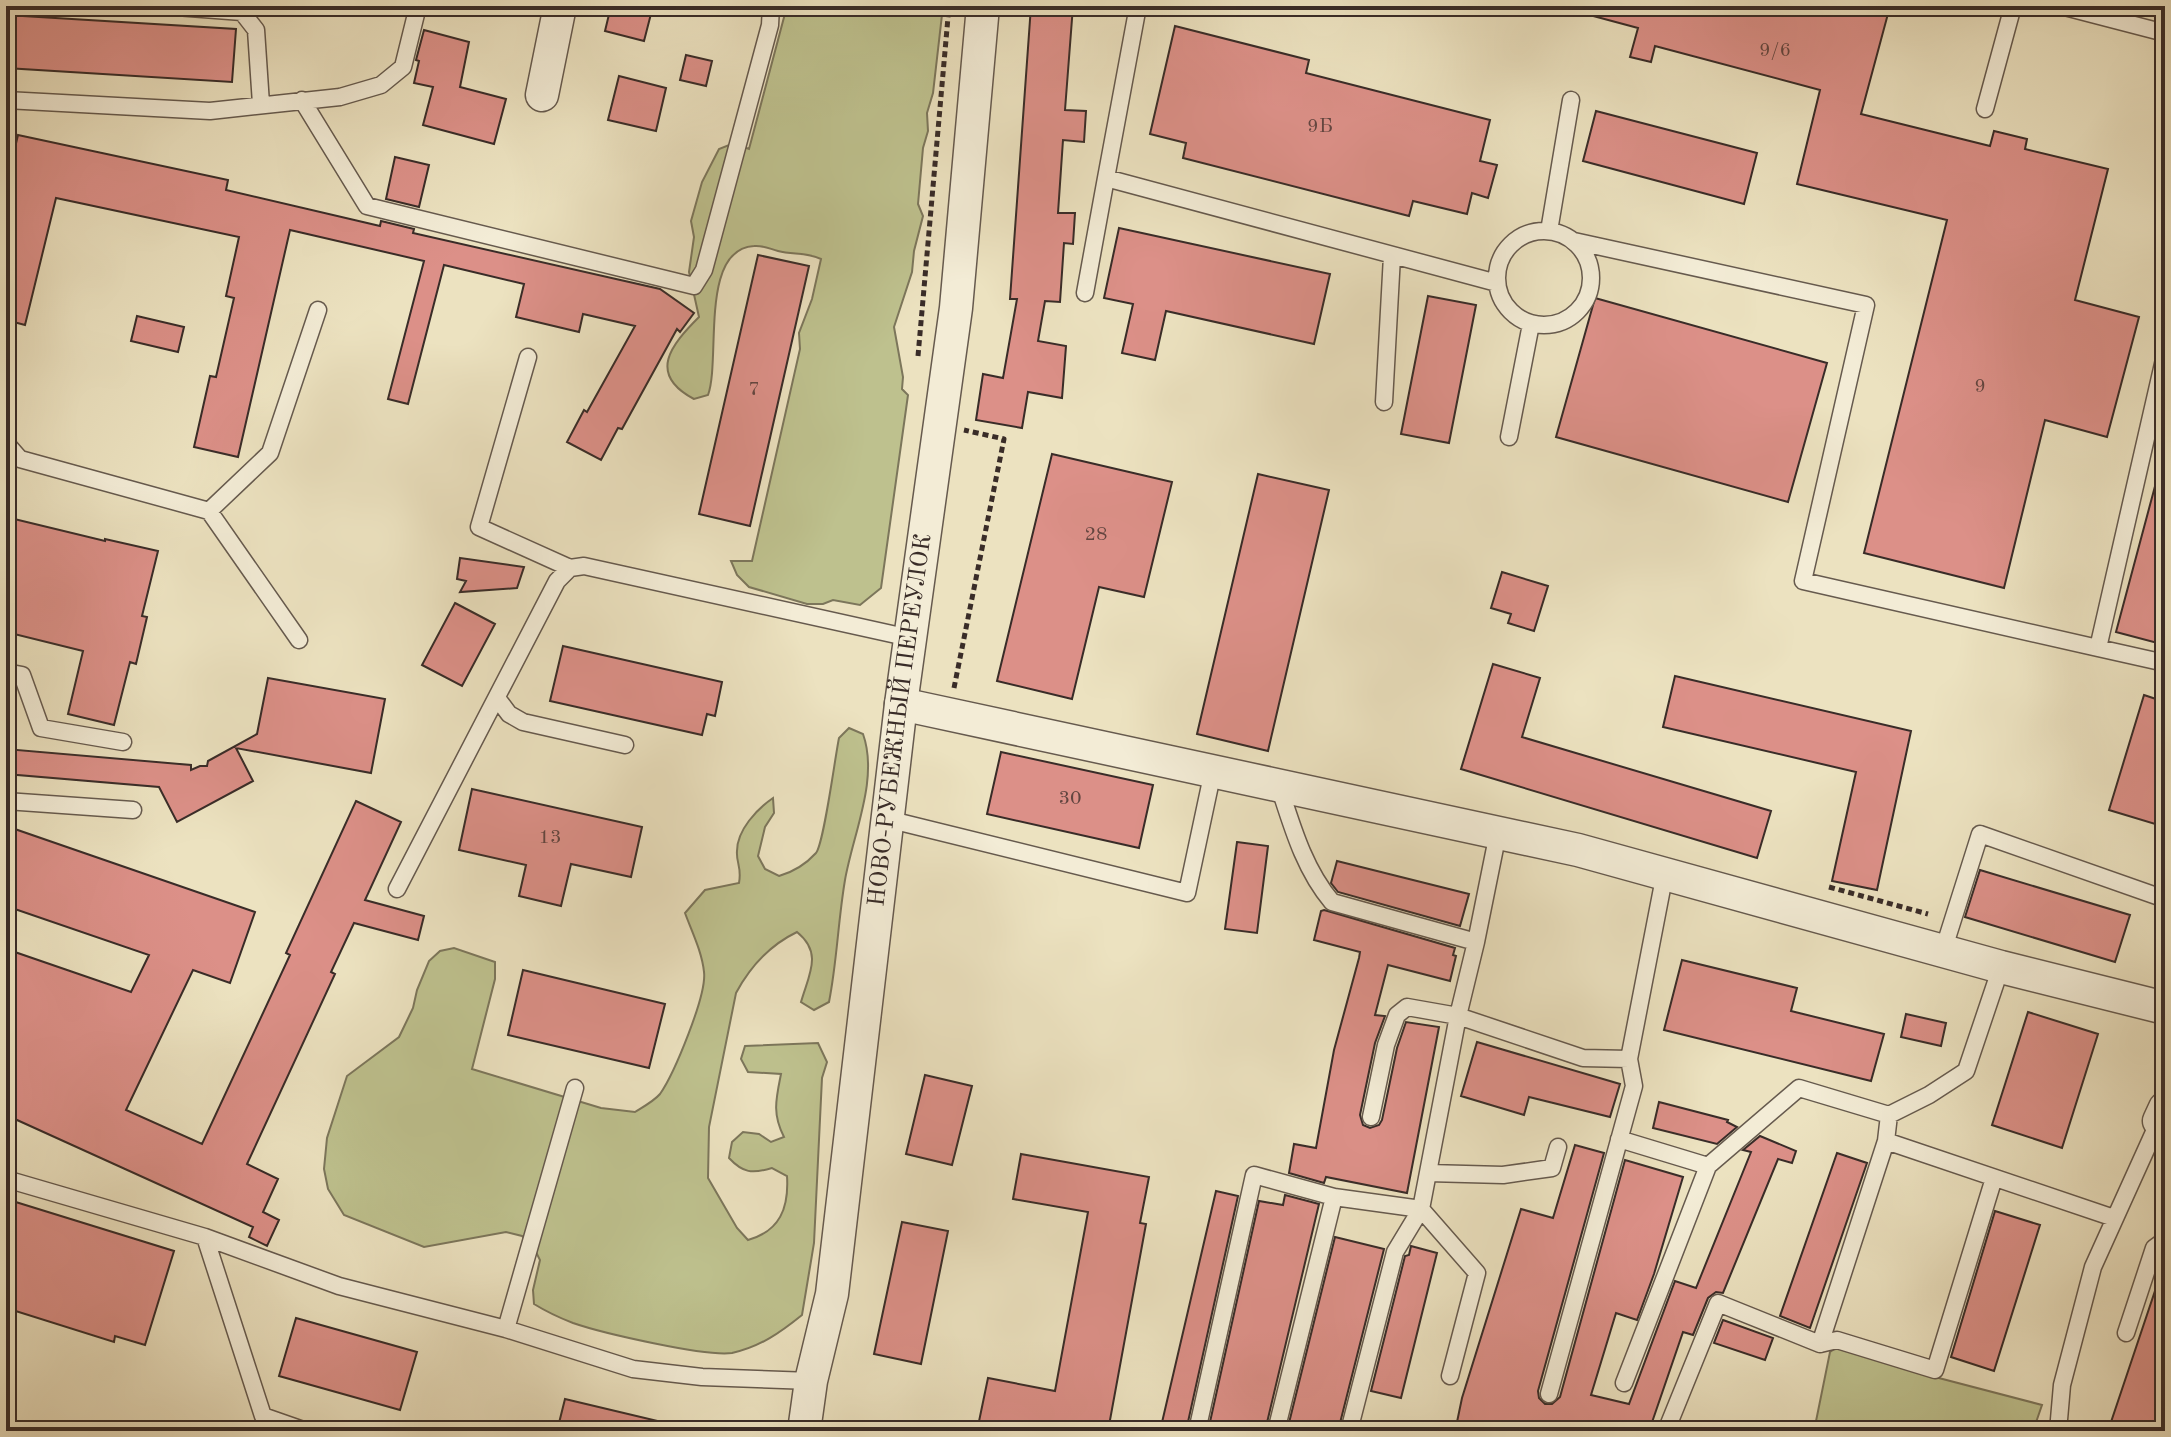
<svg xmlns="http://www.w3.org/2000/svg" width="2171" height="1437" viewBox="0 0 2171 1437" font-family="'Old Standard TT',serif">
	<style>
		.green { fill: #bec18e; stroke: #7c765b; stroke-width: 2 }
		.building { fill: #dc9088; stroke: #392c28; stroke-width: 2 }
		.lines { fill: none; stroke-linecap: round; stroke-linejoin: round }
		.service-casing { stroke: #665a4e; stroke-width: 19 }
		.minor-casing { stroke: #665a4e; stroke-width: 35 }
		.path { stroke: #392c28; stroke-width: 5; stroke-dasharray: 6 4; stroke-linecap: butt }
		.service { stroke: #f3ecd6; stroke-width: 16 }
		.minor { stroke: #f3ecd6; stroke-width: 32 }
		.labels { text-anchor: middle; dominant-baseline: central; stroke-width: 6; stroke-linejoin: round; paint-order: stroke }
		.number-label { font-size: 20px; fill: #624540 }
		.street-label { font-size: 24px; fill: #392c28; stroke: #f3ecd6 }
	</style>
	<rect width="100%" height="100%" fill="#ece2c0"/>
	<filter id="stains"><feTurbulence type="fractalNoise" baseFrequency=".0025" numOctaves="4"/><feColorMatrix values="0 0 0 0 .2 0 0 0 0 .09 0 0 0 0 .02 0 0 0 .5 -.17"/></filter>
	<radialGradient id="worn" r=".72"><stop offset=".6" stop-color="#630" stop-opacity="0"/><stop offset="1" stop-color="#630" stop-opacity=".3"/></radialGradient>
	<path class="green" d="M787 6H943L933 93 927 113 928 131 923 148 918 204 923 216 914 251 912 272 894 327 903 377 902 389 908 395 881 588 860 605 833 600 823 604H807L749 587 737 575 731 561H752L800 349 799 333 812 299 821 259C806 252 793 255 778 251 770 249 763 245 754 246 699 249 721 360 708 395L694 399C647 374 671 345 699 317L689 272 694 237 691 221 702 182 719 149 734 143 749 149Z
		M849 728 863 734C879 779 853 834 845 880 838 921 837 962 829 1002L814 1010 801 1002C809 974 823 953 797 932 770 945 750 967 736 993L709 1127 708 1178 737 1228 748 1240C780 1231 789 1208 787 1176L772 1168C752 1174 743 1173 729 1158L732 1142 743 1132 759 1134 771 1142 784 1137C772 1114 776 1099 781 1074L748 1072 741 1059 745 1046 818 1043 827 1062 822 1078 814 1243 802 1315C781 1332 760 1347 732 1353 706 1357 602 1333 573 1323 560 1318 547 1312 534 1304L533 1290 540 1260 533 1246 522 1236 506 1232 424 1247 344 1215 328 1189 324 1169 327 1138 347 1076 399 1037 413 1008 417 990 429 961 440 951 454 948 495 962V979L472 1069 601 1108 635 1112C643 1107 654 1101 660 1094 674 1074 707 995 704 972 702 952 692 932 685 913L705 890 739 883C742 867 736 863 737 851 737 830 757 809 773 798L774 813 765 827 758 856 765 869 779 876C793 872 806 864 816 853 824 843 835 757 839 738Z
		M1837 1347 1935 1377 2042 1405 2033 1431H1814L1830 1352Z"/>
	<path class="building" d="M611 6H653L644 41 605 31Z
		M1031 6H1073L1065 110 1086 111 1084 142 1063 140 1058 213H1075L1073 244 1064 243 1060 302 1045 301 1038 341 1066 346 1062 398 1028 392 1022 428 976 420 983 374 1003 378 1017 299H1010Z
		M1583 6H1874L1889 10 1861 114 1990 146 1994 131 2027 139 2025 149 2108 169 2075 300 2139 317 2107 437 2045 420 2004 588 1864 553 1947 220 1797 184 1820 90 1655 46 1651 62 1630 57 1638 28 1582 13Z
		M6 15 236 29 232 82 6 68Z
		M1175 26 1309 60 1306 73 1490 120 1480 161 1497 165 1488 198 1472 193 1467 214 1413 201 1409 216 1183 158 1186 143 1150 134Z
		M424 30 469 42 460 87 506 99 494 144 423 125 433 87 414 83 419 61 416 60Z
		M686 55 712 61 706 86 680 80Z
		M619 76 666 88 656 131 608 120Z
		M1596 111 1757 153 1744 204 1583 161Z
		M18 135 228 180 226 190 380 226 381 221 414 229 413 233 660 289 694 313 680 332 677 329 622 429 618 428 601 460 567 442 584 410 587 412 635 326 583 314 579 332 516 317 524 284 444 265 408 404 388 399 424 261 290 230 238 457 194 447 210 376 216 377 234 298 226 296 239 237 56 198 25 325 6 320V151L14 152Z
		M395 157 429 165 419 207 386 199Z
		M1119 228 1330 274 1314 344 1166 311 1155 360 1122 353 1133 304 1104 298Z
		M758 255 809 266 750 526 699 514Z
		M1428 296 1476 305 1449 443 1401 434Z
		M1595 298 1827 363 1788 502 1556 437Z
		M137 316 184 327 178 352 131 341Z
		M1052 454 1172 482 1144 597 1099 587 1072 699 997 681Z
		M1258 474 1329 490 1268 751 1197 734Z
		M2158 475 2165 476V645L2116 632Z
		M6 517 105 541V539L158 551 142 616 147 617 136 664 130 662 114 725 68 714 83 651 6 632Z
		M460 558 524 567 517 588 460 592 466 581 457 579Z
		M1502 572 1548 586 1534 631 1508 623 1511 614 1491 608Z
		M455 603 495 624 462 686 422 665Z
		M563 646 722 682 715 716 707 714 702 735 550 701Z
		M1493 664 1540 678 1522 737 1771 811 1757 858 1461 769Z
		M1675 676 1911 731 1877 890 1832 881 1856 772 1663 727Z
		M268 678 385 699 371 773 236 748 253 781 177 822 159 787 6 774V749L191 765V770L200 766H207L208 761 257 734Z
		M2144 695 2165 702V827L2109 810Z
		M1001 752 1153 785 1139 848 987 814Z
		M472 789 642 827 631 877 571 864 561 906 519 896 526 865 459 850Z
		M356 801 401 822 365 900 424 916 418 940 354 923 331 972 335 974 247 1164 278 1179 263 1212 279 1220 267 1246 249 1237 253 1227 6 1115V949L131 992 149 955 6 906V826L255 912 230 983 193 970 126 1110 202 1144 290 955 286 953Z
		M1237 842 1268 846 1257 933 1225 929Z
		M1337 861 1469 894 1460 926 1338 892 1331 883Z
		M1980 870 2130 915 2115 962 1965 917Z
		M1324 910 1455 948 1453 955 1456 956 1450 981 1388 965 1375 1015 1385 1016 1375 1043 1360 1115 1363 1125 1370 1128 1379 1125 1382 1120 1397 1048 1406 1022 1439 1027 1407 1193 1326 1177 1324 1183 1289 1173 1294 1144 1316 1148 1334 1050 1359 958 1360 952 1314 940 1321 911Z
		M1682 960 1797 988 1791 1011 1884 1034 1871 1081 1664 1030Z
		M523 970 665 1004 649 1068 508 1035Z
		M2028 1012 2098 1034 2062 1148 1992 1125Z
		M1906 1014 1946 1023 1941 1046 1901 1037Z
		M1477 1042 1620 1084 1610 1117 1529 1097 1524 1115 1461 1096Z
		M925 1075 972 1086 952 1165 906 1154Z
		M1659 1102 1728 1120 1727 1122 1737 1127 1717 1144 1653 1128Z
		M1760 1136 1796 1151 1792 1163 1778 1159 1723 1293 1716 1292 1708 1298 1693 1335 1683 1332 1649 1431H1505L1457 1422 1462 1398 1521 1209 1553 1218 1575 1145 1604 1153 1538 1391 1539 1398 1545 1404H1552L1560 1397 1625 1160 1683 1177 1654 1274 1637 1320 1616 1313 1591 1395 1629 1404 1675 1281 1696 1288 1751 1152 1743 1150Z
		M1837 1153 1867 1163 1810 1328 1780 1316Z
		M1021 1154 1149 1177 1140 1223 1146 1224 1108 1431H977L988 1378 1055 1391 1088 1212 1013 1199Z
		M1216 1191 1238 1196 1186 1431H1160Z
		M1285 1195 1319 1204 1265 1431H1208L1259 1201 1283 1205Z
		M6 1199 174 1251 145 1345 115 1336 114 1342 6 1308Z
		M1995 1211 2040 1225 1994 1371 1951 1357Z
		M902 1222 948 1231 921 1364 874 1354Z
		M1335 1237 1384 1249 1338 1431H1287Z
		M1411 1246 1437 1253 1401 1398 1371 1391 1405 1256 1409 1255Z
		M2161 1273H2165V1431H2108Z
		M296 1318 417 1352 400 1410 279 1376Z
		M1723 1320 1773 1338 1765 1360 1714 1343Z
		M565 1399 666 1423 665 1431H557Z"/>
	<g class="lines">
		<g class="service-casing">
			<path id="service" d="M163 6 242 12 256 30 261 104
				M1138 6 1106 178 1497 283
				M2061 6 2165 33
				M6 100 210 111 340 97 381 85 403 67 418 6
				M302 100 367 206 694 286 704 270 770 25 771 6
				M1985 109 2013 6
				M1549 231 1571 100
				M1497 278a47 47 0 1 1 94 0a47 47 0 1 1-94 0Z
				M1574 241 1866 305 1803 581 2098 648
				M1085 293 1106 178
				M2165 355 2098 648 2165 663
				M528 357 479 527 570 568
				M1384 402 1392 256
				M1509 437 1531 324
				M6 443 20 459 209 511 270 453 318 310
				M209 511 299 640
				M6 672 22 675 41 728 123 742
				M497 698 509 714 523 722 625 745
				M1279 786C1292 826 1304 869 1332 902L1476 942 1498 833
				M6 801 133 810
				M887 819 1187 893 1213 771
				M397 889 557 581 570 568 584 566 910 638
				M1943 951 1980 834 2165 899
				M1889 1115 1886 1141 2114 1218
				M1371 1117 1386 1045 1397 1015 1407 1007 1458 1016 1476 942
				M1619 1139 1708 1166 1624 1383
				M1708 1166 1799 1088 1889 1115 1929 1095 1966 1071 2001 967
				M1428 1173 1503 1175 1552 1168 1558 1147
				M6 1179 205 1237 339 1286 506 1329 633 1369 702 1377 811 1381
				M205 1237 263 1416 306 1431
				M506 1329 575 1088
				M2126 1333 2154 1248 2165 1240
				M1820 1344 1886 1141
				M1549 1394 1634 1086 1629 1059 1665 873
				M1197 1431 1254 1175 1334 1197 1421 1209 1458 1016 1583 1058 1629 1059
				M1276 1431 1334 1197
				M1349 1431 1395 1252 1421 1209 1477 1273 1450 1376
				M1666 1431 1718 1303 1820 1344 1837 1340 1935 1370 1994 1178
				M2058 1431 2062 1385 2093 1267 2159 1121"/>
		</g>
		<g class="minor-casing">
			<g id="minor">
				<path d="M542 95 560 6"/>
				<path d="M901 704 1578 850 2001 967 2165 1008"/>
				<path d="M2165 1108 2159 1121 2165 1123"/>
				<path id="s1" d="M804 1431 811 1381 832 1294 901 704 956 308 983 6"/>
			</g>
		</g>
		<path class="path" d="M918 356 949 6
			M954 688 1004 439 964 430
			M1829 887 1928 914"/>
		<use href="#service" class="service"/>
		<use href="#minor" class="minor"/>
	</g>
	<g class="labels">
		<g class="number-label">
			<text x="1775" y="51">9/6</text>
			<text x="1320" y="127">9Б</text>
			<text x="1980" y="387">9</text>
			<text x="754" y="390">7</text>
			<text x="1096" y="535">28</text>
			<text x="1070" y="799">30</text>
			<text x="550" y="838">13</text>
		</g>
		<g class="street-label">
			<text stroke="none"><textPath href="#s1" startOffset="718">НОВО-РУБЕЖНЫЙ ПЕРЕУЛОК</textPath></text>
		</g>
	</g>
	<rect width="2171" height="1437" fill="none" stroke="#ece2c0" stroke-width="32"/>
	<rect x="8" y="8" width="2155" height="1421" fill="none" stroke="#392c28" stroke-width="4"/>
	<rect x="16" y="16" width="2139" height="1405" fill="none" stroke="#392c28" stroke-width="2"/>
	<rect width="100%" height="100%" filter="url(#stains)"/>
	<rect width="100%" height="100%" fill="url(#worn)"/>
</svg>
